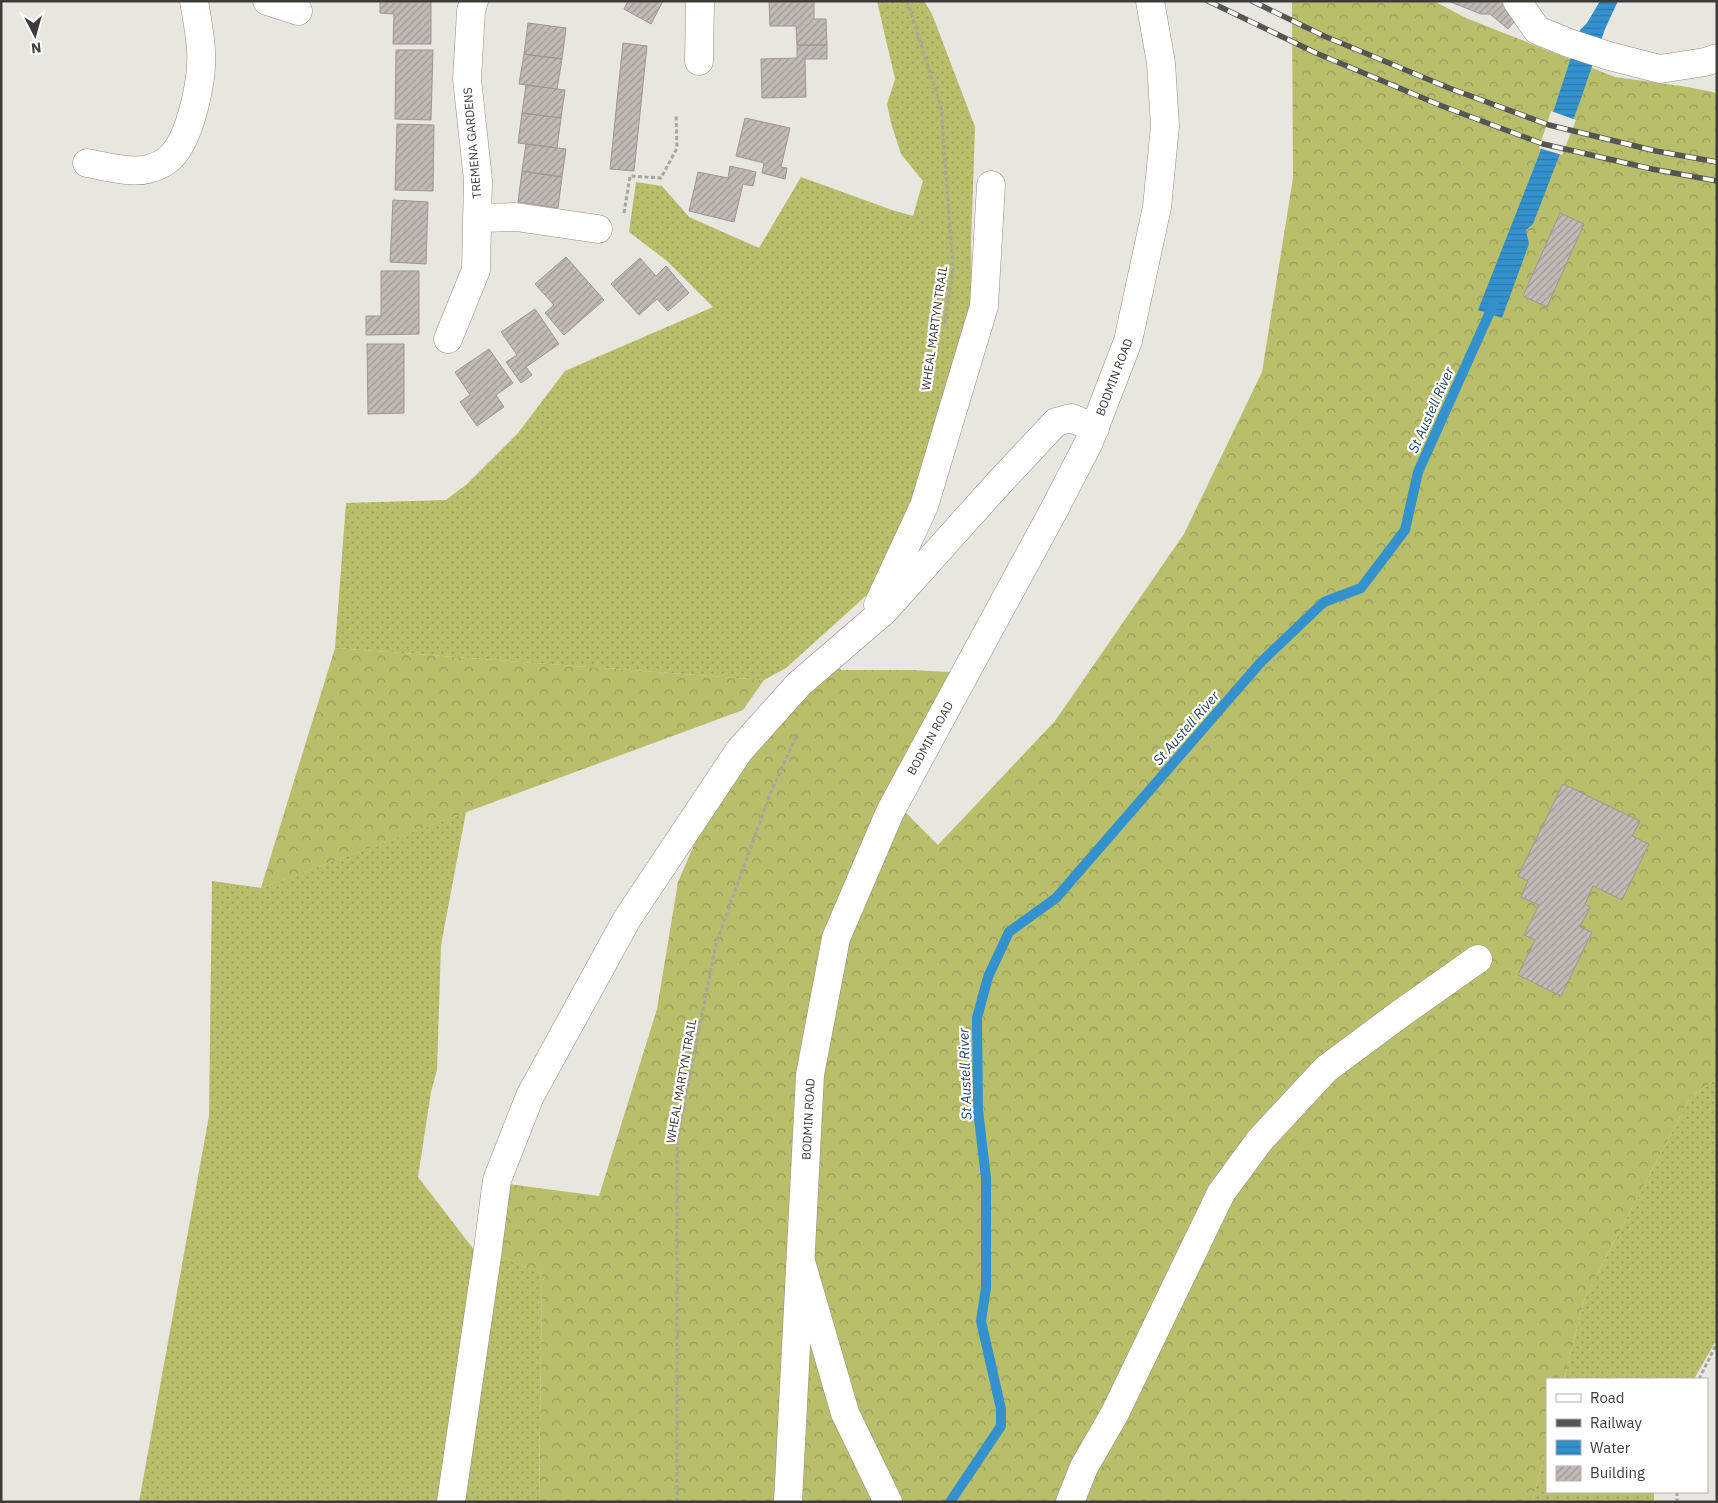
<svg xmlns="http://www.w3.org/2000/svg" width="1718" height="1503" viewBox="0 0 1718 1503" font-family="'IBM Plex Sans',sans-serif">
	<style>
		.grass { fill: url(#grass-dots) }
		.forest { fill: url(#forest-crowns) }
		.water { fill: url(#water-rules) }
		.pier { fill: #e9e5df }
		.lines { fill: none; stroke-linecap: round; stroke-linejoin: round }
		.stream { stroke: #3392ce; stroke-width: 10 }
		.building { fill: url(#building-hatch); stroke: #9d9794 }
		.minor-casing { stroke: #918e88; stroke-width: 29 }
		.major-casing { stroke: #918e88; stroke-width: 29 }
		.path { stroke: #a8a5a1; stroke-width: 3; stroke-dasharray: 4 2.5; stroke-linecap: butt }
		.minor { stroke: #fff; stroke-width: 28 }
		.major { stroke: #fff; stroke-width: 28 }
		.rail-casing { stroke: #565552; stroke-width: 5.5 }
		.rail { stroke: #fff; stroke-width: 4; stroke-dasharray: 11; stroke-linecap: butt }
		.labels { text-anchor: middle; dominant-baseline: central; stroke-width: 4.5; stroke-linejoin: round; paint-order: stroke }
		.street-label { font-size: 12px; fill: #3d3c39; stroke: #fff }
		.water-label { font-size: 14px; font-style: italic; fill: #204660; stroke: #fff }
	</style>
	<defs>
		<pattern id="grass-dots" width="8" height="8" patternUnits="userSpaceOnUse" patternTransform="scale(1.25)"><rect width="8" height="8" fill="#b8be6a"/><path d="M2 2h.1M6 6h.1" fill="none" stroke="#979c58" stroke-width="1.8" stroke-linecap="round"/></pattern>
		<pattern id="forest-crowns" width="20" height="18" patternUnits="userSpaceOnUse" patternTransform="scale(1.25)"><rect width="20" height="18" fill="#b8be6a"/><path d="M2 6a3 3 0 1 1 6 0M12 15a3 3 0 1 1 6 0" fill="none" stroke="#979c58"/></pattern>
		<pattern id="water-rules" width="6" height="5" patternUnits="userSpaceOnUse" patternTransform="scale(1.25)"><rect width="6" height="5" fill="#3392ce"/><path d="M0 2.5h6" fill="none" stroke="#2c78a8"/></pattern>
		<pattern id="building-hatch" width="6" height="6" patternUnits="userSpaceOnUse" patternTransform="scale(1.25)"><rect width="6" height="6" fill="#c1bab7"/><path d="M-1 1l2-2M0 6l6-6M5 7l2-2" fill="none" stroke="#9e9896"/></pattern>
	</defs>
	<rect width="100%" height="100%" fill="#e9e5df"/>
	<path class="grass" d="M877 1H924L932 14 975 127 971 244 972 304 917 493 878 585 786 668 764 680 335 648 346 503 446 500 467 484 518 433 565 371 713 307 667 261 629 232 636 182 662 186 689 217 759 248 801 177 892 210 913 216 923 181 901 154 891 123 887 104 895 79Z
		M466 812 441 945 437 1070 431 1092 418 1177 478 1255 442 1502H139L209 1116 212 881 261 888Z
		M1717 1079V1339L1694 1379H1564L1585 1297 1691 1096Z
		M483 1249 542 1274 539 1502H465Z
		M1547 1445V1492H1654V1502H1532Z"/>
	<path class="forest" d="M1292 1H1434L1466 18 1615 77 1688 87 1717 93V1079L1691 1096 1585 1297 1564 1379H1547V1445L1532 1502H539L542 1274 483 1249 492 1182 599 1196 657 1009 678 882 738 743 827 651 841 670H910L970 673 899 806 938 845 1055 721 1184 534 1262 372 1293 178Z
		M335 648 764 680 743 710 261 888Z"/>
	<path class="water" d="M1600 1H1618L1605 29 1578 107 1533 224 1526 230 1529 244 1502 318 1478 310 1539 155 1580 30 1587 23Z"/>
	<path class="pier" d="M1551 111 1576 120 1562 155 1539 148Z"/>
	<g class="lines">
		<path class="stream" d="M950 1502 1001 1426V1409L981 1321 986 1288V1178L978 1110 977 1018 988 977 1009 932 1056 898 1261 662 1324 602 1361 588 1405 530 1418 472 1494 303"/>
	</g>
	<path class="building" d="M380 1H431V44H393L394 14 380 13Z
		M628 1H663L651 24 624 9Z
		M769 1H814V19H826L827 45H797L796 26H770Z
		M1448 1H1504L1520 15 1508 29 1490 14H1481Z
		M528 23 566 28 562 59 524 54Z
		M623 43 647 46 634 171 610 169Z
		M797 45H827V59H805L806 97 762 98 761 59 797 58Z
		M396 50H433L431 120 395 119Z
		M524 54 562 59 557 89 519 84Z
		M526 85 565 90 561 118 522 113Z
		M522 113 561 118 557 148 518 143Z
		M745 118 790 128 781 167 787 168 785 179 762 173 764 163 736 156Z
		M397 124 434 125 433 191 395 190Z
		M526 144 566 149 562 177 522 171Z
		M730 166 756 172 753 186 743 184 734 222 689 211 698 172 728 178Z
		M522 171 562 177 558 208 518 202Z
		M393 200 428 202 426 264 390 262Z
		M1560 213 1584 224 1547 307 1523 296Z
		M566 257 604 300 564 335 545 313 554 305 535 284Z
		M640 258 656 276 666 266 689 293 668 311 657 299 639 315 611 284Z
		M381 271H419V334L366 335V316H381Z
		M535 309 559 344 526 367 532 375 521 383 506 362 517 355 501 332Z
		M367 344H404V413L368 414Z
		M489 349 513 383 496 395 504 407 477 426 460 402 470 395 455 372Z
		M1563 784 1640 821 1632 836 1649 844 1622 900 1593 886 1585 904 1590 907 1580 927 1592 932 1561 996 1518 975 1535 940 1524 935 1539 905 1521 897 1528 881 1518 876Z"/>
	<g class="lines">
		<g class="minor-casing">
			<path id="minor" d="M267 1 298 11
				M1517 1 1537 30 1569 43 1609 56 1660 69 1705 62 1717 58
				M699 61 700 1
				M87 163C104 166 131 174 148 169 156 167 165 163 171 157 191 137 203 78 201 51 200 34 197 18 194 1
				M477 218 516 217 598 229
				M448 339 476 270 478 180 467 79 471 11 474 1
				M878 605 924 506 984 306 991 185
				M802 1265 845 1413 888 1502
				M451 1502 488 1249 497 1180 530 1096 627 919 739 751 799 684 884 611 997 485 1056 422 1071 418 1095 428
				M1070 1502 1084 1467 1115 1413 1221 1193 1260 1140 1326 1069 1400 1014 1478 959"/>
		</g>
		<g class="major-casing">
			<path id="major" d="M788 1502 810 1075 836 938 890 812 1055 508 1089 442 1128 341 1157 207 1165 126 1161 63 1150 1"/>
		</g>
		<path class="path" d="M907 1 941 107 953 269 944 327
			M624 213 630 176 661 178 677 148 676 114
			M1699 1379 1717 1343
			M1677 1492V1502
			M677 1502V1141L716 944 770 794 797 734"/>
		<use href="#minor" class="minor"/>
		<use href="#major" class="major"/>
		<g class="rail-casing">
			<path id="rail" d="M1208 1 1316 53 1442 106 1543 144 1652 169 1717 181
				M1252 1 1324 36 1449 88 1549 125 1656 151 1717 162"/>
		</g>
		<use href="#rail" class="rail"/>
	</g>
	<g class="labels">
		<g class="street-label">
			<text transform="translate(472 143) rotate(-95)">TREMENA GARDENS</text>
			<text transform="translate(934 328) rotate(-82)">WHEAL MARTYN TRAIL</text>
			<text transform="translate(1114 377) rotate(-69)">BODMIN ROAD</text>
			<text transform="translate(930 738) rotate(-61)">BODMIN ROAD</text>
			<text transform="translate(681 1081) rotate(-80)">WHEAL MARTYN TRAIL</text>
			<text transform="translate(808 1119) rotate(-87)">BODMIN ROAD</text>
		</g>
		<g class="water-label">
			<text transform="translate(1431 410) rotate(-66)">St Austell River</text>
			<text transform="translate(1186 728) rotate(-49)">St Austell River</text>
			<text transform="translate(965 1074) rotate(-92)">St Austell River</text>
		</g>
	</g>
	<rect width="1718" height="1503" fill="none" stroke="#3d3c39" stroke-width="5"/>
	<rect x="1546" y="1378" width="162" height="115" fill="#ffffff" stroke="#b1b1b0"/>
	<rect x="1556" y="1394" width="25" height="8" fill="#ffffff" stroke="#b1b1b0"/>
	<text x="1590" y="1403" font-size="15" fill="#3d3c39">Road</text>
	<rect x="1556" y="1419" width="25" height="8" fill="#565552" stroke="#b1b1b0"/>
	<text x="1590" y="1428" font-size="15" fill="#3d3c39">Railway</text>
	<rect x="1556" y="1440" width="25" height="15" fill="url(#water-rules)" stroke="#b1b1b0"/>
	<text x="1590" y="1453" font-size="15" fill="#3d3c39">Water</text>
	<rect x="1556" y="1466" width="25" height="15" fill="url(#building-hatch)" stroke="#b1b1b0"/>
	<text x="1590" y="1478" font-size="15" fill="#3d3c39">Building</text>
	<g transform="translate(35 35) rotate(174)" stroke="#ffffff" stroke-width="4" paint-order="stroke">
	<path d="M0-4L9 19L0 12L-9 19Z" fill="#3d3c39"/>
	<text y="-8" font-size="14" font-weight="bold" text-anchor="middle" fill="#3d3c39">N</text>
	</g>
</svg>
